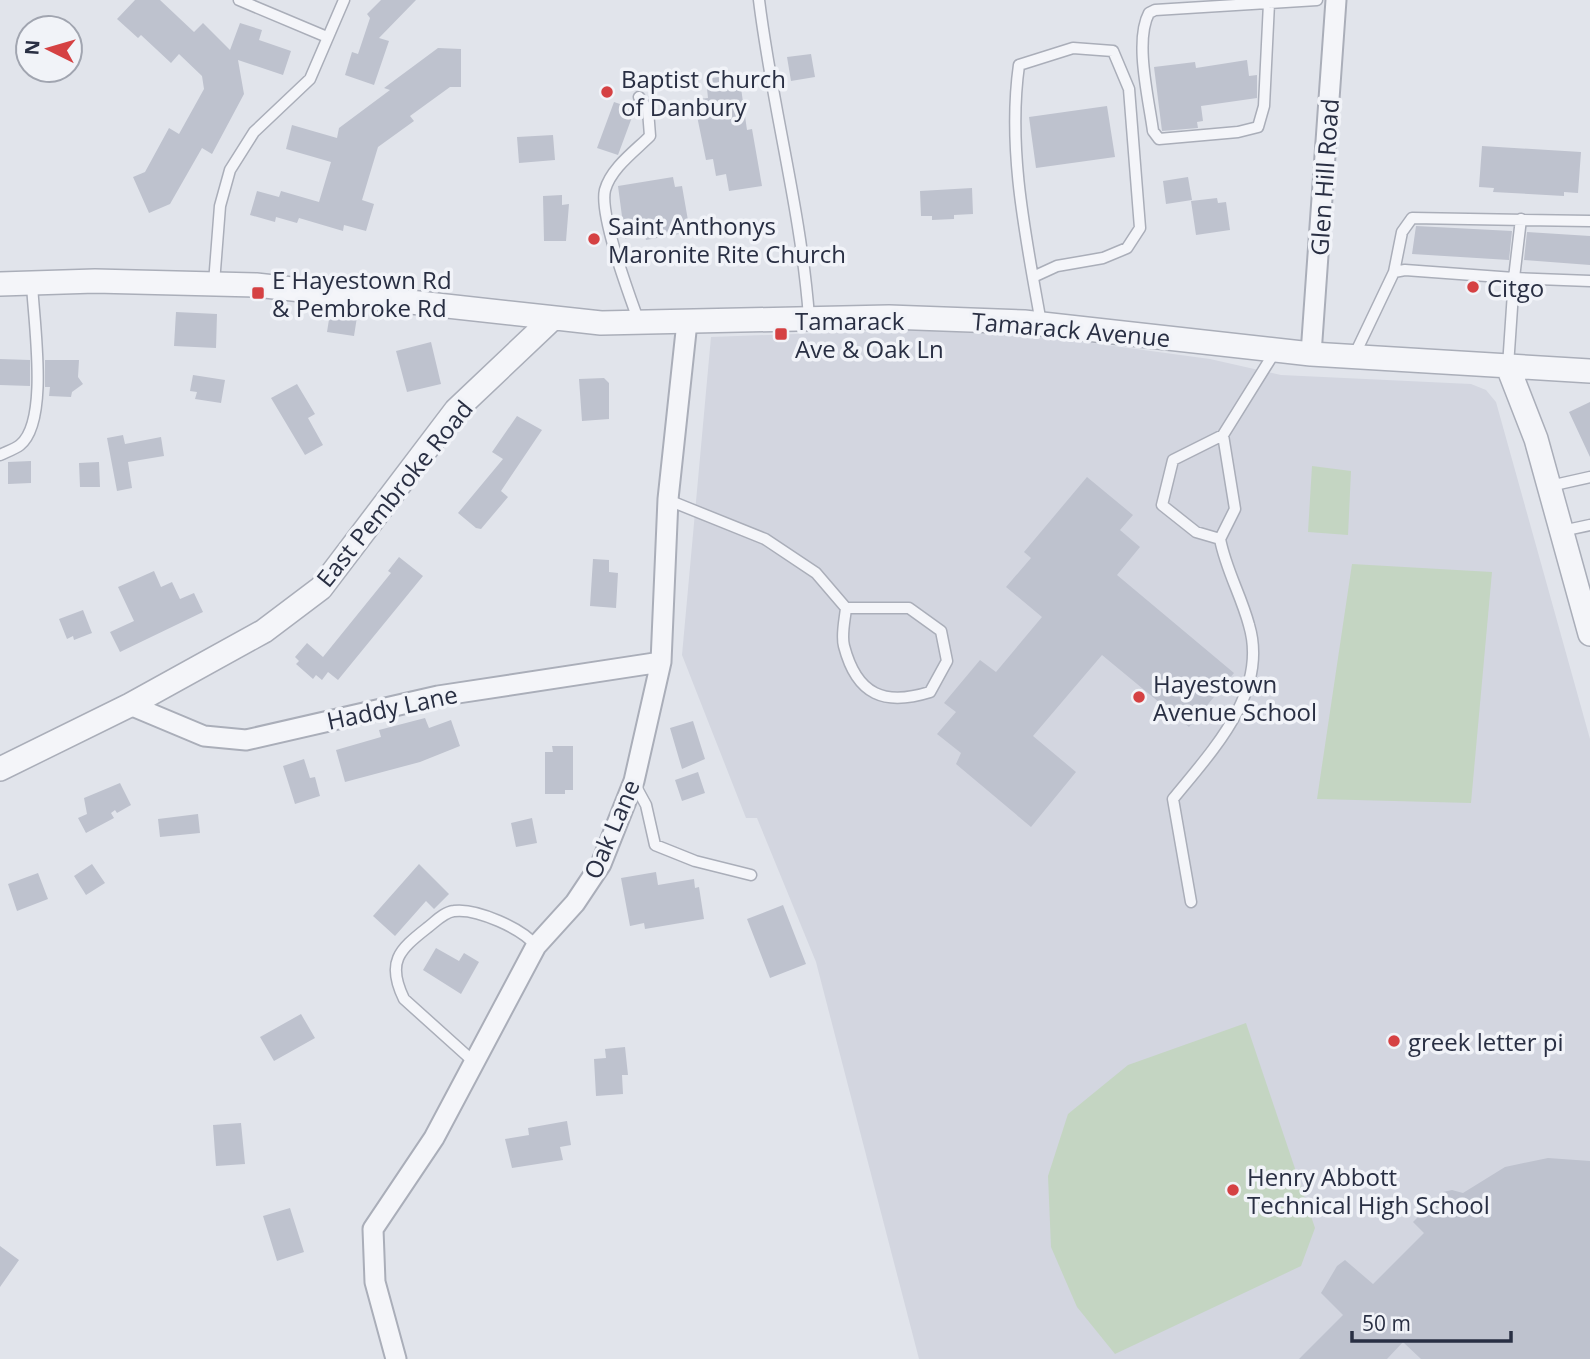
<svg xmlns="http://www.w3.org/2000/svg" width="1590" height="1359" viewBox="0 0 1590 1359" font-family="'Open Sans',sans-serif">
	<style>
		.built { fill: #d3d6e0 }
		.green { fill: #c4d5c2 }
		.building { fill: #bec2ce }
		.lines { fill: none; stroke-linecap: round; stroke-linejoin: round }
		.service-casing { stroke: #aaaeb9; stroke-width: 13 }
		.minor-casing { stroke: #aaaeb9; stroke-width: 23 }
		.tertiary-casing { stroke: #aaaeb9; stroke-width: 26 }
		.service { stroke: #f4f5f9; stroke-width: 10 }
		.minor { stroke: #f4f5f9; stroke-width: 19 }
		.tertiary { stroke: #f4f5f9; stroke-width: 23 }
		.poi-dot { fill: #d54143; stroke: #f1f3f8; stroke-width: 2.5 }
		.labels { text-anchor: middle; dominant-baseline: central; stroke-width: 7; stroke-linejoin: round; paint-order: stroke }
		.poi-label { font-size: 24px; fill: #292f43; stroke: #f1f3f8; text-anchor: start }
		.street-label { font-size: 24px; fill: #292f43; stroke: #f1f3f8 }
	</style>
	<rect width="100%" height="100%" fill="#e1e4eb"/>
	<path class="built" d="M930 329 1062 339 1210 359 1281 375 1471 384 1486 390 1496 402 1590 739V1359H919L816 962 757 818H746L682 655 711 337Z"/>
	<path class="green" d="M1312 466 1351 471 1348 535 1308 532Z
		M1352 564 1492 572 1471 803 1317 799Z
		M1246 1023 1315 1228 1301 1266 1115 1354 1077 1307 1051 1247 1048 1176 1068 1114 1128 1065Z"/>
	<path class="building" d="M135 0H160L194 32 203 23 230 50 240 23 262 30 259 40 291 51 283 75 238 60 244 94 212 154 202 148 170 204 149 213 133 177 145 172 169 128 179 134 204 89 202 76 179 54 171 63 141 35 138 38 117 19Z
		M381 0H416L379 38 389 41 374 85 345 75 352 52 358 54 370 18 367 14Z
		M438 48 461 49V87H450L410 116 414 121 378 147 362 200 374 204 366 231 344 225 343 231 299 218 297 223 276 217 275 222 250 215 257 191 279 197 281 191 319 202 331 162 286 149 292 125 337 138 339 128 390 90 384 88Z
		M811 54 815 77 791 81 787 57Z
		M1247 60 1249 76 1257 75V98L1201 106 1203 121 1197 122 1198 128 1162 131 1154 67 1195 62 1196 68Z
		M739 74 747 130 752 129 762 186 729 191 726 174 716 176 713 159 706 160 697 116H700L698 99 708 98 706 79Z
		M614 102 635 109 618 155 597 148Z
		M1107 106 1115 157 1036 168 1029 117Z
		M553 135 555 160 519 163 517 137Z
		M1482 146 1581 152 1578 193 1564 192V196L1493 192 1494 188 1479 187Z
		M673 177 675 187 682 186 690 232 646 240 645 236 625 239 618 186Z
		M1188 177 1192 200 1166 204 1163 181Z
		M972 188 973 214 954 215V219L932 220V216H921L920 191Z
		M562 195V205L569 204 566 241H544L543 196Z
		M1217 198 1218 203 1226 202 1230 230 1196 235 1191 201Z
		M1416 226 1512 231 1509 260 1412 254Z
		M1527 232 1590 236V265L1524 260Z
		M176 312 217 314 216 348 174 346Z
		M330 313 357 317 354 336 327 332Z
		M431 342 441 384 407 392 396 351Z
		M0 359 30 360V386L0 385Z
		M45 360H79L78 377 83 384 72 392 71 397 49 396 50 387H45Z
		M193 375 225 380 221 403 195 399 197 392 190 391Z
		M604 378 609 383V419L582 421 579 379Z
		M297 384 315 414 308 418 323 445 305 455 271 398Z
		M1590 402V457L1569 412Z
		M517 416 542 430 501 491 508 497 481 529 476 528 458 513 503 459 492 452Z
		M123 435 125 444 161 437 164 456 128 462 132 488 117 491 107 438Z
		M31 461V483L8 484V462Z
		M99 462 100 487H80L79 463Z
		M1087 477 1133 515 1120 530 1140 547 1117 575 1234 673 1189 727 1102 655 1033 736 1076 772 1031 827 956 764 961 753 937 734 956 712 944 703 980 660 996 672 1042 617 1006 587 1031 558 1024 552Z
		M399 557 423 576 338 680 328 672 322 680 316 675 313 679 296 664 299 661 295 657 307 643 323 657 391 573 388 571Z
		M593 559 609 560V572L618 573 616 608 590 606Z
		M154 571 161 587 172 582 180 599 194 593 203 612 120 652 110 632 134 621 118 587Z
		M83 610 92 633 74 640 73 636 67 639 59 619Z
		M425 718 429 728 451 720 460 746 420 762 345 782 336 750 381 737 379 730Z
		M693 721 705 759 682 769 670 728Z
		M552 746H573V790H565V794H545V752H553Z
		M304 759 310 778 315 777 320 796 295 804 283 766Z
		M698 772 705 793 682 801 675 780Z
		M120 783 131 805 117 813 115 810 111 813 114 818 86 833 78 818 87 814 84 798Z
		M198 814 200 833 160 837 158 819Z
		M532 818 537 843 516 847 511 823Z
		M92 864 105 883 86 895 74 876Z
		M419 864 449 894 434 909 426 901 395 936 373 916Z
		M656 872 658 885 694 879 695 888 699 887 704 919 645 929 644 923 630 926 621 878Z
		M38 873 48 899 17 911 8 884Z
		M783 905 806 964 770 978 747 919Z
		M436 948 459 961 464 953 479 962 461 994 423 970Z
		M301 1014 315 1038 274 1061 260 1037Z
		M625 1047 628 1075H622L623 1094 596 1096 594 1059 606 1058 605 1049Z
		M567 1121 571 1145 560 1147 563 1160 512 1168 505 1139 529 1135 528 1128Z
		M241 1123 245 1164 216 1166 213 1125Z
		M1548 1158 1590 1161V1359H1421L1403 1342 1387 1359H1299L1343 1315 1321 1293 1337 1266 1345 1260 1373 1284 1424 1233 1413 1222 1443 1192 1452 1190 1463 1193 1505 1167Z
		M290 1208 304 1252 277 1261 263 1216Z
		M0 1246 19 1260 0 1287Z"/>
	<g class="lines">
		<g class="service-casing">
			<path id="service" d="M239 0 327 37
				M759 0C772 106 801 210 809 317
				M1269 3 1264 106 1258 127 1238 132 1159 139 1153 131C1149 100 1134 41 1149 13L1155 10 1317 0
				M639 97 648 110 650 136C635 151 611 168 605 190 599 215 630 297 639 322
				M1394 272 1405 270 1514 278 1521 219
				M1033 277 1057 266 1103 258 1127 248 1140 228 1129 89 1113 51 1073 48 1019 65C1007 150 1026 238 1041 323
				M214 283 220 206 230 170 254 132 310 79 344 0
				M1354 356 1394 272 1402 232 1412 218 1590 221
				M1508 366 1514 278 1590 281
				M1223 435 1235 509 1220 539 1196 532 1162 505 1173 460 1223 435 1276 350
				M0 455C6 452 15 449 20 445 50 421 33 318 32 283
				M1550 486 1590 477
				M668 500 765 539 816 573 846 608C845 619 841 635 844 646 857 696 885 706 930 692L947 661 941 631 909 608H846
				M1562 531 1590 525
				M634 783 646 805 655 845 695 861 751 875
				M1191 902 1173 799C1212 751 1269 692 1249 625 1241 595 1226 570 1220 539
				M474 1062 404 999C386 962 399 950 427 928 435 922 444 912 454 911 477 908 523 929 536 946"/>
		</g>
		<g class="minor-casing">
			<path id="minor" d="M1311 354 1336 0
				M130 705 204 736 246 740 438 696 661 662
				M396 1359 375 1282 373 1229 434 1138 536 946 575 903 601 864 634 781 661 662 668 499 687 322"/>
		</g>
		<g class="tertiary-casing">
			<path id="tertiary" d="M0 284 95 281 256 285 601 323 889 317 1024 322 1311 354 1590 371
				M1508 367 1536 439 1590 634
				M0 769 130 705 264 631 321 588 456 410 552 319"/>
		</g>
		<use href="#service" class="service"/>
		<use href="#minor" class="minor"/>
		<use href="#tertiary" class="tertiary"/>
	</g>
	<g class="poi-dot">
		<circle cx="607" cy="92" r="7"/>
		<circle cx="594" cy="239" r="7"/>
		<circle cx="1473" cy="287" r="7"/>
		<rect x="251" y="286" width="14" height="14" rx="3.5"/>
		<rect x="774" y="327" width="14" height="14" rx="3.5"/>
		<circle cx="1139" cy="697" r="7"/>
		<circle cx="1394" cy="1041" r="7"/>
		<circle cx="1233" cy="1190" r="7"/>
	</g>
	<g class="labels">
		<g class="poi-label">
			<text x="621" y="78">Baptist Church<tspan x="621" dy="28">of Danbury</tspan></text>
			<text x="608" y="225">Saint Anthonys<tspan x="608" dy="28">Maronite Rite Church</tspan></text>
			<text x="272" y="279">E Hayestown Rd<tspan x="272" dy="28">&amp; Pembroke Rd</tspan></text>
			<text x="1487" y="287">Citgo</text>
			<text x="795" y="320">Tamarack<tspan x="795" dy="28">Ave &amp; Oak Ln</tspan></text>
			<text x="1153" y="683">Hayestown<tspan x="1153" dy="28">Avenue School</tspan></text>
			<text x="1408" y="1041">greek letter pi</text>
			<text x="1247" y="1176">Henry Abbott<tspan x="1247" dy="28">Technical High School</tspan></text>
		</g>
		<g class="street-label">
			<text transform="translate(1324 177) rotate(-86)">Glen Hill Road</text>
			<text transform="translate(1071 329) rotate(5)">Tamarack Avenue</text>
			<text transform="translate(394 493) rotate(-51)">East Pembroke Road</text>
			<text transform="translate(392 707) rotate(-12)">Haddy Lane</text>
			<text transform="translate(611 829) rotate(-67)">Oak Lane</text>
		</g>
	</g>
	<g transform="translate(49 49) rotate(275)"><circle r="33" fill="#f1f3f8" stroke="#a1a5b0" stroke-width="2"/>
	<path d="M0-5L12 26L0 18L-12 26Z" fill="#d54143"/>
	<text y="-10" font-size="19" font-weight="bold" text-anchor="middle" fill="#292f43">N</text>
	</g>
	<path d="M1352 1331v10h159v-10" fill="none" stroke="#292f43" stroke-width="3.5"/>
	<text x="1362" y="1331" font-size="21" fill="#292f43" stroke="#f1f3f8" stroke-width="5" paint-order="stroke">50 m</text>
</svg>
